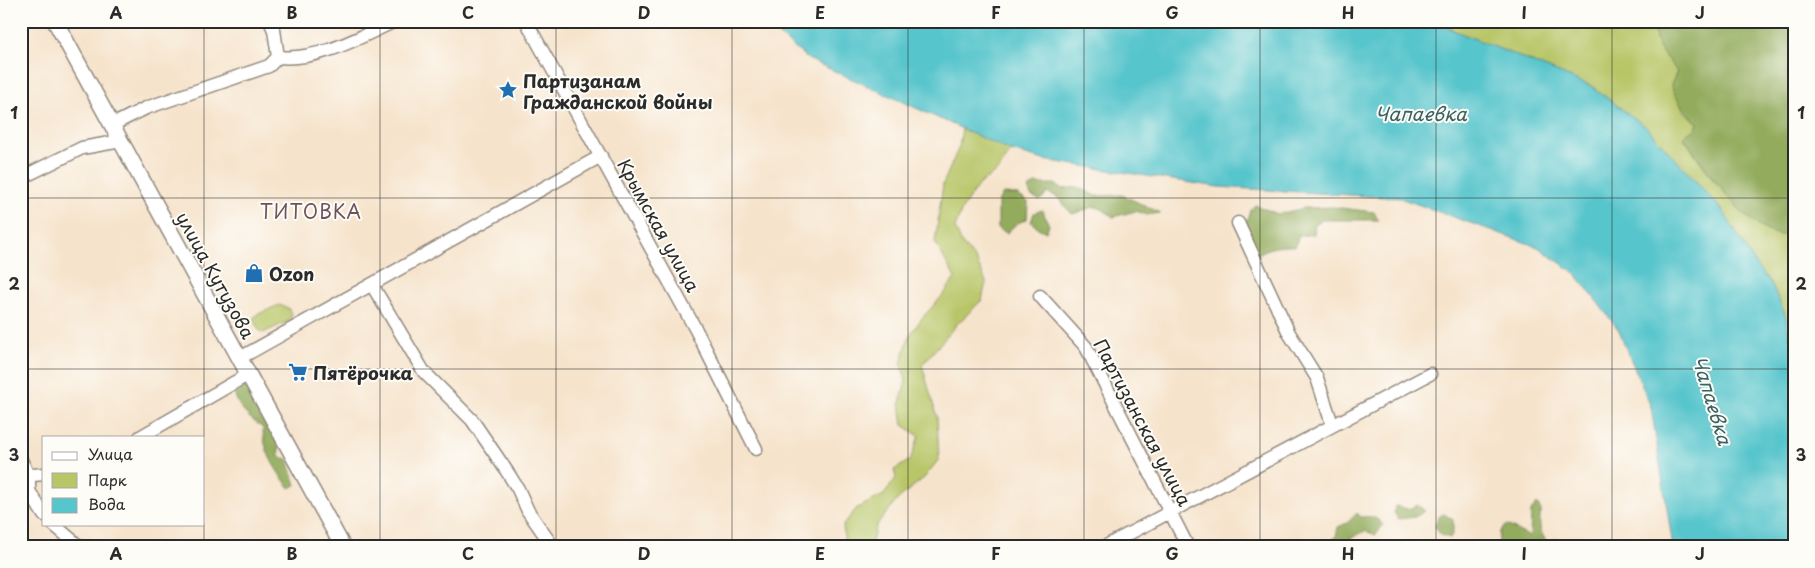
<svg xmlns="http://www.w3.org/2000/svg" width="1815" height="568" viewBox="0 0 1815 568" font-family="'Playpen Sans',sans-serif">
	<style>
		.green { fill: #b8c668; stroke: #72784a }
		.forest { fill: #92ab5c; stroke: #5e6b44 }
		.water { fill: #57c5cc; stroke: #41787c }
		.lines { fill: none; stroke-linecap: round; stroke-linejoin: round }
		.minor-casing { stroke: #90877b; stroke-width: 15 }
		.tertiary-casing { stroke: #90877b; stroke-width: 18 }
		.minor { stroke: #fff; stroke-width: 12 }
		.tertiary { stroke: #fff; stroke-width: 15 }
		.grid { fill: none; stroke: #2b2b2b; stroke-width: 1; stroke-opacity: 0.55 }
		.labels { text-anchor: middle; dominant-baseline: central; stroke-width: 4; stroke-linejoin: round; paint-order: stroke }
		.poi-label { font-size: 18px; font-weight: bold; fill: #2b2b2b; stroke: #fdfcf7; text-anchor: start }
		.street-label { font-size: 18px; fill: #2b2b2b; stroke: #fdfcf7 }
		.water-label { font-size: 19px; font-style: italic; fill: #3a6163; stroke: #fdfcf7 }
		.neighbourhood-label { font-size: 19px; letter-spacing: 1px; fill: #6f535b; stroke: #fdfcf7 }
		.neatline { fill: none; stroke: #2b2b2b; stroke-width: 2 }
		.grid-label { font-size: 16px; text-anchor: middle; font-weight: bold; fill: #2b2b2b }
	</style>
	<rect width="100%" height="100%" fill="#fdfcf7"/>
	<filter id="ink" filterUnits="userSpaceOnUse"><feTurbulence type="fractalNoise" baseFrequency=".02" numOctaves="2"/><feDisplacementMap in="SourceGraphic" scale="10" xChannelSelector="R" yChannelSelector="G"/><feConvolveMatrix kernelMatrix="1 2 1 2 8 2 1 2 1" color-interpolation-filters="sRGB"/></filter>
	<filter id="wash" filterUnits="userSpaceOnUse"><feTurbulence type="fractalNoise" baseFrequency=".0096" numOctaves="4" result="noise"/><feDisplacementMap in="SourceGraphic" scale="20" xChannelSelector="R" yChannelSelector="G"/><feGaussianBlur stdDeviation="1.12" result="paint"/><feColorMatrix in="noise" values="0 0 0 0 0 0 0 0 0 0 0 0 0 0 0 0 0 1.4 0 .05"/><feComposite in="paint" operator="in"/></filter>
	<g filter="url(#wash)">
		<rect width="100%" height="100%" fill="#f6e3cb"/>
		<path class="green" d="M1389 21H1649C1656 30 1655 43 1662 52 1667 60 1673 64 1677 72L1671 85 1684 111 1698 123 1696 129 1683 137 1715 182 1786 236 1794 233V357L1785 314 1772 285 1757 267 1723 211 1646 127 1591 86 1443 26Z
			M962 129 1011 151 999 170 979 184 962 209 955 228 961 242 976 260 986 282 982 300 957 324 922 365 937 417 939 459 925 477 899 498 876 526 871 547H845L843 525 857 508 884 495 896 478 894 470 910 460 919 436 903 425 900 403 906 381 901 364 909 336 922 318 944 294 955 278 935 242 943 184 959 147Z
			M279 305 288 308 292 315 289 321 263 333 259 330 253 320 256 315Z"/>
		<path class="forest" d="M1649 21H1794V233C1756 250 1702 162 1683 136L1696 129 1698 123C1685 111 1677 102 1671 85L1677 72C1673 64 1667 60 1662 52 1655 43 1656 30 1649 21Z
			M1035 184H1055L1062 189 1077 187 1096 196 1122 195 1161 213 1147 215 1136 211 1113 217C1093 201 1095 208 1072 214L1057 197 1048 193 1040 200 1031 196 1028 188Z
			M1003 194 1018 195 1028 202 1027 219 1016 224 1007 233 998 229V201Z
			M1255 205 1278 214 1304 208 1333 207 1374 212 1378 220H1322L1315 224 1314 234 1299 236 1295 246C1280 246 1270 246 1257 255L1245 225 1250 211Z
			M1042 210 1049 225 1046 232 1038 228 1031 222 1034 213Z
			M239 387 248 388 254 397 252 406 256 410H263L279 447V457L288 459 296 485 290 488C276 471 263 451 263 428 249 418 238 409 234 392Z
			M1537 504 1541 510C1538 527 1540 533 1550 546L1555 539 1563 541 1566 547H1498L1500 531 1507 525 1530 537 1531 511Z
			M1418 505 1425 511 1415 517 1398 519 1394 512 1395 506 1408 509Z
			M1357 513 1360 517C1370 516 1376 516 1383 525L1376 535 1365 531 1346 541 1342 547H1326L1336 536 1338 527 1347 523Z
			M1444 514 1453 520V532L1450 538 1441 535 1435 527 1438 517Z"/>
		<path class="water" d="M762 21H1389L1443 26 1591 86 1646 127 1723 211 1757 267 1772 285 1785 314 1794 357V547H1673L1651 407 1618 329 1575 273 1538 247 1400 198 1218 187 1044 160 1011 151 808 59Z"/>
	</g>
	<g filter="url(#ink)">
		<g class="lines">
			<g class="minor-casing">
				<path id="minor" d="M270 21 274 30 278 57
					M526 21 696 330 756 449
					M112 125 146 108 269 66 278 57C319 61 358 38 395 21
					M21 178 82 148 121 141
					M1238 223 1289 333 1317 378 1332 424
					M372 285 424 372 472 420 506 470 518 489 528 511 553 547
					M1040 296 1086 347 1188 547
					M240 358 601 156
					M140 437 249 374
					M21 460 29 477V491L44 515
					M22 476 44 474
					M53 524 80 547
					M1104 547 1430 374"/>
			</g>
			<g class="tertiary-casing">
				<path id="tertiary" d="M55 21 343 547"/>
			</g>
			<use href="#minor" class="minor"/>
			<use href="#tertiary" class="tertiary"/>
		</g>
	</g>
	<path class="grid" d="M204 21V437M380 21V547M556 21V547M732 21V547M908 21V547M1084 21V547M1260 21V547M1436 21V547M1612 21V547M21 198H1794M21 369H1794M204 524V547"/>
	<defs>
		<g id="sight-bare" transform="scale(1.5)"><path d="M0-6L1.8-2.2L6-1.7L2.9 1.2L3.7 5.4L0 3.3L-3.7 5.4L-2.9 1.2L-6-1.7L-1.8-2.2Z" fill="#1f6fb2" stroke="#fdfcf7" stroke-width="2.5" paint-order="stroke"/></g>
		<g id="shop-bare" transform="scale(1.5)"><path d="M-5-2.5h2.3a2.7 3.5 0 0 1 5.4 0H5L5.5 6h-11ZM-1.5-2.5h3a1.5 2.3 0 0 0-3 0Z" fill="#1f6fb2" stroke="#fdfcf7" stroke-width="2.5" paint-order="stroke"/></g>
		<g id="supermarket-bare" transform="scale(1.5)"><path d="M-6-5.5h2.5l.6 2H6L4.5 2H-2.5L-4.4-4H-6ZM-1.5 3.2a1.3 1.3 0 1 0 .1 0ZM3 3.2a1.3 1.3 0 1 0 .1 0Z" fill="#1f6fb2" stroke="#fdfcf7" stroke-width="2.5" paint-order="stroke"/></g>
	</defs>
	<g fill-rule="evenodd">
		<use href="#sight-bare" x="508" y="90"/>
		<use href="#shop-bare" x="254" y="273"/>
		<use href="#supermarket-bare" x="298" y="372"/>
	</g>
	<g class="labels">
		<g class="poi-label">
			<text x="523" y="80">Партизанам<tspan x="523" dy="21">Гражданской войны</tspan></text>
			<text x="269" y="273">Ozon</text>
			<text x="313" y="372">Пятёрочка</text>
		</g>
		<g class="street-label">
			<text transform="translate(659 225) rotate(61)">Крымская улица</text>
			<text transform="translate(216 275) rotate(61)">улица Кутузова</text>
			<text transform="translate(1143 422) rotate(62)">Партизанская улица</text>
		</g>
		<g class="water-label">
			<text x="1421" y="113">Чапаевка</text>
			<text transform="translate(1713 400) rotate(73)">Чапаевка</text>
		</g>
		<g class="neighbourhood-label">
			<text x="311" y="211">ТИТОВКА</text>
		</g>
	</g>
	<rect width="1815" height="568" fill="none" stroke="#fdfcf7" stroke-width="55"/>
	<rect x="42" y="436" width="162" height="90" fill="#fdfcf7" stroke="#a9a8a5"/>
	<rect x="52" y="452" width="25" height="8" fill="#ffffff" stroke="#a9a8a5"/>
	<text x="88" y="460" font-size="15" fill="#2b2b2b">Улица</text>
	<rect x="52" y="473" width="25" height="15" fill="#b8c668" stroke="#a9a8a5"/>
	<text x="88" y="486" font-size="15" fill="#2b2b2b">Парк</text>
	<rect x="52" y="498" width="25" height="15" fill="#57c5cc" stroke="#a9a8a5"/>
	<text x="88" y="510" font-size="15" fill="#2b2b2b">Вода</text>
	<rect x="28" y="28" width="1760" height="512" class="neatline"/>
	<g class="grid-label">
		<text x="116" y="19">A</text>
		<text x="292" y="19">B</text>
		<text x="468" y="19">C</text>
		<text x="644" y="19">D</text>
		<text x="820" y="19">E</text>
		<text x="996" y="19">F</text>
		<text x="1172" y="19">G</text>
		<text x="1348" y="19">H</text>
		<text x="1524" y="19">I</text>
		<text x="1700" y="19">J</text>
		<text x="14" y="119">1</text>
		<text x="1801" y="119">1</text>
		<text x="14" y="290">2</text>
		<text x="1801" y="290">2</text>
		<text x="14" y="461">3</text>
		<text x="1801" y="461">3</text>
		<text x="116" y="560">A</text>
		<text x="292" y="560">B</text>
		<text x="468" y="560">C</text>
		<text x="644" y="560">D</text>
		<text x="820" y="560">E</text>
		<text x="996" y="560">F</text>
		<text x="1172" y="560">G</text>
		<text x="1348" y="560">H</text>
		<text x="1524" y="560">I</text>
		<text x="1700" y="560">J</text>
	</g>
</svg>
